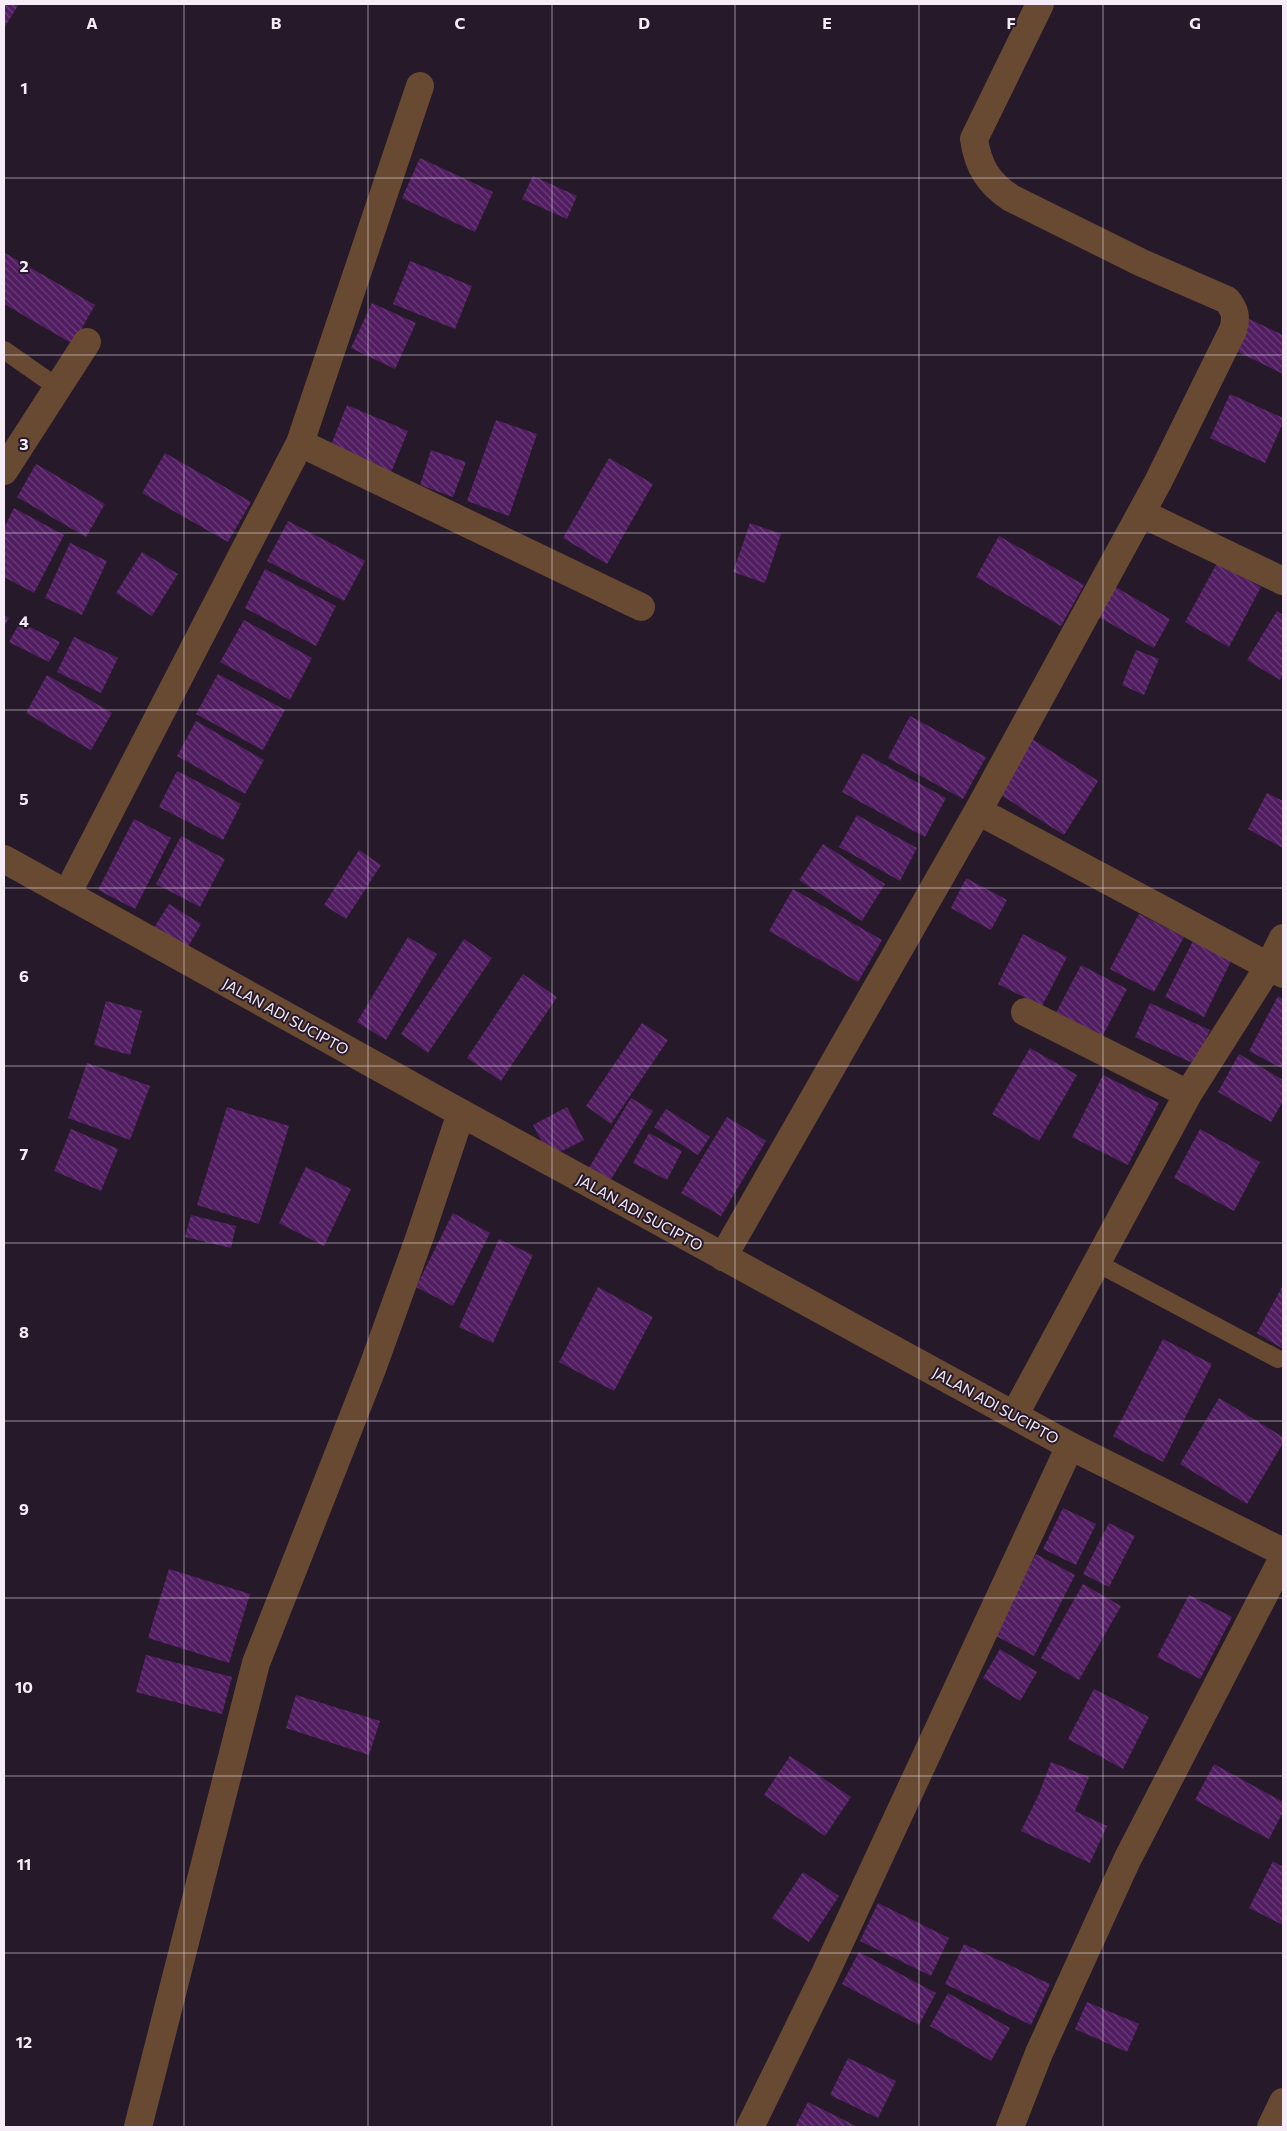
<svg xmlns="http://www.w3.org/2000/svg" width="1287" height="2131" viewBox="0 0 1287 2131" font-family="Commissioner,sans-serif">
	<style>
		.building { fill: url(#building-back-hatch) }
		.lines { fill: none; stroke-linecap: round; stroke-linejoin: round }
		.service { stroke: #684932; stroke-width: 18 }
		.minor { stroke: #684932; stroke-width: 28 }
		.tertiary { stroke: #684932; stroke-width: 28 }
		.grid { fill: none; stroke: #f5ecf8; stroke-width: 1; stroke-opacity: 0.55 }
		.labels { text-anchor: middle; dominant-baseline: central; stroke-width: 4; stroke-linejoin: round; paint-order: stroke }
		.street-label { font-size: 15px; fill: #f5ecf8; stroke: #26192a }
		.grid-label { font-size: 16px; text-anchor: middle; font-weight: bold; fill: #f5ecf8; stroke: #26192a; stroke-width: 4; stroke-linejoin: round; paint-order: stroke }
	</style>
	<defs>
		<pattern id="building-back-hatch" width="6" height="6" patternUnits="userSpaceOnUse" patternTransform="scale(1.25)"><rect width="6" height="6" fill="#511d61"/><path d="M-1 5l2 2M0 0l6 6M5-1l2 2" fill="none" stroke="#6b3e78"/></pattern>
	</defs>
	<rect width="100%" height="100%" fill="#26192a"/>
	<path class="building" d="M4 4H19L4 28Z
		M420 158 493 192 475 232 402 198Z
		M533 176 577 196 567 219 522 199Z
		M5 253 95 305 73 344 4 304Z
		M410 261 472 286 455 329 393 304Z
		M372 303 416 323 395 369 351 348Z
		M1249 319 1283 335V374L1234 350Z
		M1230 394 1283 418V423L1265 463 1210 438Z
		M347 405 408 431 390 475 329 450Z
		M496 420 537 434 509 516 467 501Z
		M431 450 466 462 453 497 420 485Z
		M165 453 251 502 228 542 142 493Z
		M609 458 653 484 607 564 563 538Z
		M36 464 105 504 86 537 17 497Z
		M14 508 64 535 34 593 4 577V528Z
		M288 521 365 561 344 601 267 561Z
		M750 523 781 534 765 583 733 572Z
		M999 536 1084 585 1061 626 976 577Z
		M70 543 107 561 82 615 45 598Z
		M142 552 178 574 152 616 116 593Z
		M1217 563 1261 587 1229 647 1185 622Z
		M265 569 336 606 316 646 245 608Z
		M1114 586 1170 619 1154 648 1097 616Z
		M1277 611 1283 615V674L1280 680 1247 660Z
		M4 615 9 618 4 627Z
		M244 620 312 658 290 700 220 662Z
		M20 622 60 642 49 662 9 642Z
		M74 637 118 658 101 693 57 672Z
		M1136 650 1159 659 1144 695 1122 685Z
		M218 674 285 710 263 750 196 714Z
		M47 675 112 713 91 750 26 713Z
		M910 716 986 757 963 799 888 758Z
		M196 721 264 760 245 794 177 756Z
		M1032 739 1098 781 1064 835 998 793Z
		M863 753 946 798 925 837 842 792Z
		M177 771 241 804 223 840 159 807Z
		M1267 793 1283 801V848L1248 829Z
		M857 815 917 848 900 881 839 847Z
		M134 819 171 838 135 909 98 890Z
		M181 836 225 859 200 907 156 884Z
		M823 844 885 884 862 921 799 880Z
		M359 850 381 865 346 919 324 905Z
		M966 878 1007 900 991 930 951 908Z
		M793 889 882 940 858 982 769 931Z
		M169 904 201 924 185 952 152 931Z
		M1139 914 1184 937 1154 992 1110 969Z
		M1023 934 1067 957 1042 1006 998 984Z
		M408 937 437 954 386 1040 357 1022Z
		M464 939 492 958 428 1053 401 1034Z
		M1193 941 1231 961 1204 1017 1165 997Z
		M1081 965 1127 989 1102 1037 1056 1013Z
		M523 974 557 997 501 1081 467 1058Z
		M1278 996 1283 999V1069L1249 1051Z
		M106 1001 142 1011 130 1055 94 1045Z
		M1150 1003 1210 1030 1195 1064 1135 1037Z
		M642 1023 668 1040 611 1124 586 1106Z
		M1030 1048 1077 1075 1039 1141 992 1114Z
		M1239 1054 1283 1080V1101L1271 1122 1218 1092Z
		M87 1063 150 1086 130 1140 68 1118Z
		M1103 1075 1159 1103 1128 1165 1072 1137Z
		M631 1098 653 1111 605 1189 584 1176Z
		M227 1107 289 1126 259 1224 197 1205Z
		M567 1107 584 1140 550 1157 533 1125Z
		M666 1109 710 1137 698 1155 654 1127Z
		M727 1117 766 1141 721 1216 681 1193Z
		M71 1129 118 1149 101 1191 54 1171Z
		M1200 1129 1260 1162 1234 1211 1174 1178Z
		M649 1133 682 1151 667 1180 633 1163Z
		M306 1167 351 1189 324 1246 279 1223Z
		M453 1213 490 1233 453 1306 416 1287Z
		M191 1215 236 1226 231 1248 185 1237Z
		M499 1239 533 1255 493 1343 459 1327Z
		M1283 1285V1349L1257 1333Z
		M598 1287 653 1317 614 1391 559 1362Z
		M1163 1339 1212 1364 1163 1462 1113 1436Z
		M1219 1398 1283 1437V1443L1247 1504 1180 1464Z
		M1063 1508 1096 1524 1076 1565 1043 1549Z
		M1109 1523 1135 1536 1109 1587 1083 1574Z
		M1036 1554 1075 1575 1034 1656 994 1635Z
		M169 1569 250 1594 229 1663 148 1638Z
		M1083 1584 1121 1606 1079 1680 1041 1658Z
		M1189 1595 1232 1617 1200 1679 1157 1657Z
		M1000 1649 1037 1672 1020 1701 983 1678Z
		M146 1655 232 1677 222 1714 136 1692Z
		M1094 1689 1149 1717 1123 1769 1068 1739Z
		M296 1695 380 1721 369 1755 286 1728Z
		M790 1756 851 1797 825 1836 764 1795Z
		M1051 1762 1089 1777 1075 1811 1107 1826 1090 1863 1021 1831 1039 1794Z
		M1214 1764 1283 1802V1812L1269 1839 1195 1800Z
		M1273 1861 1283 1867V1925L1249 1908Z
		M803 1872 839 1896 809 1942 772 1918Z
		M878 1903 949 1938 931 1976 860 1941Z
		M964 1944 1050 1984 1031 2025 945 1984Z
		M859 1952 936 1993 919 2025 842 1984Z
		M948 1993 1010 2028 991 2061 930 2026Z
		M1087 2002 1139 2024 1127 2052 1075 2029Z
		M848 2058 896 2081 878 2118 830 2095Z
		M808 2102 858 2127H795Z"/>
	<g class="lines">
		<path class="service" d="M4 350 57 387
			M1097 1263 1278 1359"/>
		<path class="minor" d="M300 443 420 86
			M4 471 87 342
			M1141 513 1283 581
			M978 811 1283 974
			M67 894 300 443 641 607
			M1025 1012 1188 1094
			M723 1257 978 811 1158 482 1233 330C1237 317 1235 310 1227 300L1142 263 1011 198C988 183 978 166 974 139L1040 4
			M1015 1414 1188 1094 1269 966 1283 938
			M138 2127 256 1663 372 1369 420 1236 461 1113
			M750 2127 824 1976 1070 1446
			M1010 2127 1039 2053 1127 1860 1283 1558
			M1271 2127 1283 2102"/>
		<path class="tertiary" d="M4 859 461 1113 1070 1446 1283 1552"/>
	</g>
	<path class="grid" d="M184 4V2127M368 4V2127M552 4V2127M735 4V2127M919 4V2127M1103 4V2127M4 178H1283M4 355H1283M4 533H1283M4 710H1283M4 888H1283M4 1066H1283M4 1243H1283M4 1421H1283M4 1598H1283M4 1776H1283M4 1953H1283"/>
	<g class="labels">
		<g class="street-label">
			<text transform="translate(286 1016) rotate(29)">JALAN ADI SUCIPTO</text>
			<text transform="translate(640 1212) rotate(29)">JALAN ADI SUCIPTO</text>
			<text transform="translate(996 1405) rotate(29)">JALAN ADI SUCIPTO</text>
		</g>
	</g>
	<g class="grid-label">
		<text x="92" y="29">A</text>
		<text x="276" y="29">B</text>
		<text x="460" y="29">C</text>
		<text x="644" y="29">D</text>
		<text x="827" y="29">E</text>
		<text x="1011" y="29">F</text>
		<text x="1195" y="29">G</text>
		<text x="24" y="94">1</text>
		<text x="24" y="272">2</text>
		<text x="24" y="450">3</text>
		<text x="24" y="627">4</text>
		<text x="24" y="805">5</text>
		<text x="24" y="982">6</text>
		<text x="24" y="1160">7</text>
		<text x="24" y="1338">8</text>
		<text x="24" y="1515">9</text>
		<text x="24" y="1693">10</text>
		<text x="24" y="1870">11</text>
		<text x="24" y="2048">12</text>
	</g>
	<rect width="1287" height="2131" fill="none" stroke="#f5ecf8" stroke-width="10"/>
</svg>
